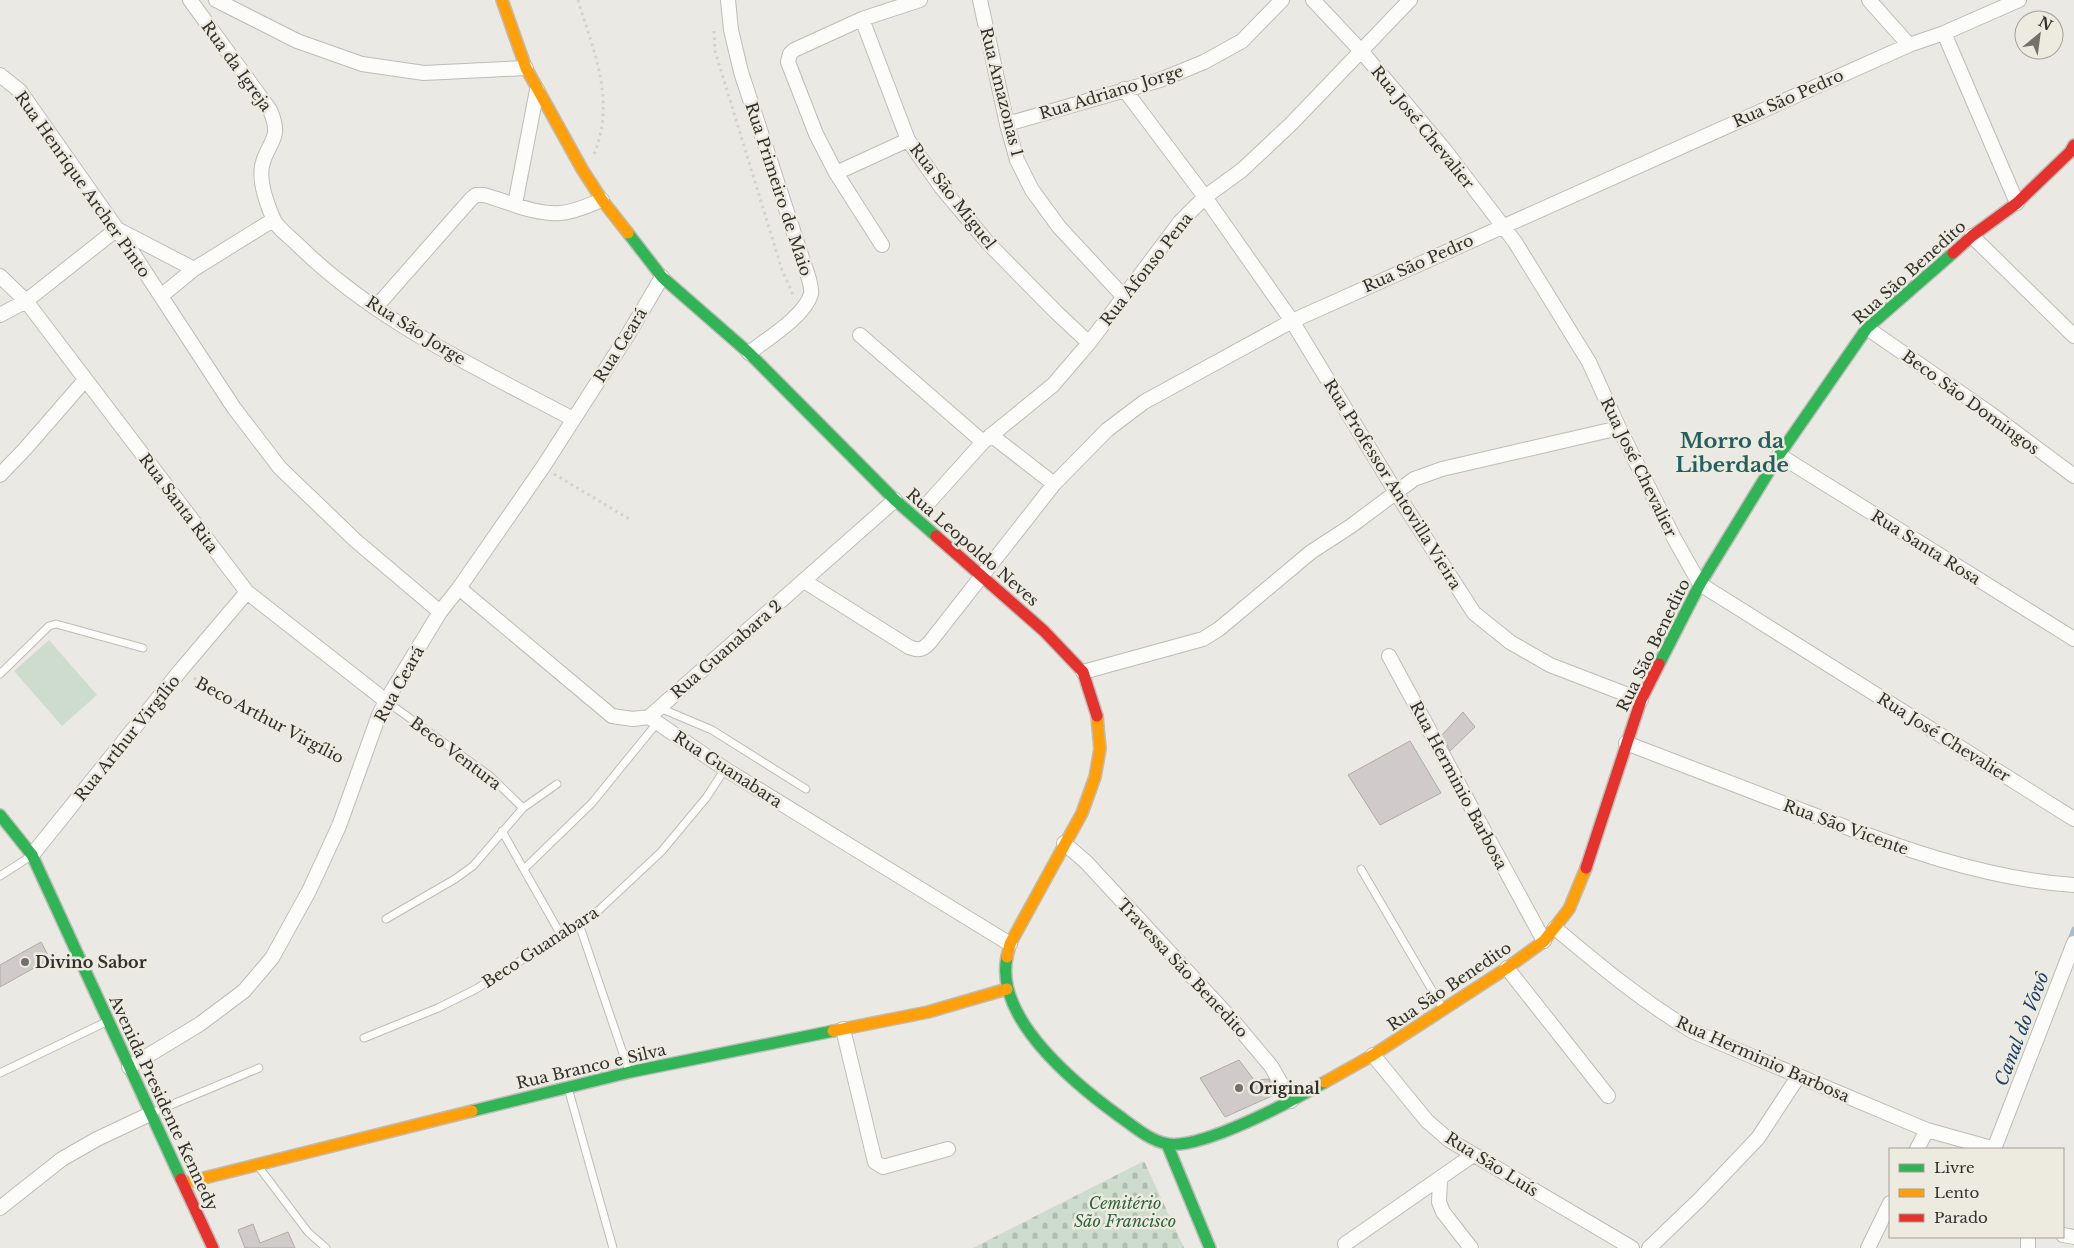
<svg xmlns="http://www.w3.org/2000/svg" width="2074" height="1248" viewBox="0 0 2074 1248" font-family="'Libre Baskerville',serif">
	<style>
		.cemetery { fill: url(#cemetery-stones) }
		.pitch { fill: #cddccd }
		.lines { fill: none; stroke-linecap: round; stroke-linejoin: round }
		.stream { stroke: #aabccf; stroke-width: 5 }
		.building { fill: #d1caca; stroke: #adaba9 }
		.lane-casing { stroke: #bdbcb8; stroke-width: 9 }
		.street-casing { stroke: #bdbcb8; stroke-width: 16 }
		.fast-casing { stroke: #bdbcb8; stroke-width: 14 }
		.slow-casing { stroke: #bdbcb8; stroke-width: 14 }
		.jam-casing { stroke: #bdbcb8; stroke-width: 14 }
		.path { stroke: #d2d1cf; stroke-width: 3; stroke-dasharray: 2.5 4; stroke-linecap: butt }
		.lane { stroke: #fcfcfb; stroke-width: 7 }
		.street { stroke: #fcfcfb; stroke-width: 14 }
		.fast { stroke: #30b455; stroke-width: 11 }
		.slow { stroke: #ff9f0a; stroke-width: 11 }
		.jam { stroke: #e5322d; stroke-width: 11 }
		.poi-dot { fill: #72716c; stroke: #edebe0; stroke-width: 2 }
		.labels { text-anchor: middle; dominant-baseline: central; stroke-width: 5; stroke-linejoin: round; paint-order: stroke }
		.street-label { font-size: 16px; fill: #31302c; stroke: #edebe0 }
		.poi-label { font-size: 16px; font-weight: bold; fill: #31302c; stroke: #edebe0; text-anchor: start }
		.park-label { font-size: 16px; font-style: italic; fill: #31633e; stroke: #edebe0 }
		.water-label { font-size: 18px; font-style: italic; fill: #1c4169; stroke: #edebe0 }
		.district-label { font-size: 21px; font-weight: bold; fill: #245f60; stroke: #edebe0 }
	</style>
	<defs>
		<pattern id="cemetery-stones" width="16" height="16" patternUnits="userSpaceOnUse" patternTransform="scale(1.25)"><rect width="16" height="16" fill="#cddccd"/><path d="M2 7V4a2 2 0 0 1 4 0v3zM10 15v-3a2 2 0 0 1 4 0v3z" fill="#b0bdb0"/></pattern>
	</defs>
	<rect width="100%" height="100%" fill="#eae9e3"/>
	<path class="cemetery" d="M1144 1161 1184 1248H973Z"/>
	<path class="pitch" d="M49 640 97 695 62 726 14 671Z"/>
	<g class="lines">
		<path class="stream" d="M2069 942 2074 929"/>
	</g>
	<path class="building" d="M1463 712 1475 727 1450 751 1442 735Z
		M1410 741 1441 793 1380 825 1348 775Z
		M41 942 50 959 0 987V965Z
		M1239 1060 1254 1080 1269 1079 1274 1095 1225 1117 1200 1078Z
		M253 1224 260 1243 288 1232 295 1248H245L238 1230Z"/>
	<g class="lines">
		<g class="lane-casing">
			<path id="lane" d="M0 674 49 626 56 624 143 648
				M386 701 490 776 523 808
				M660 708 712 730 806 789
				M502 831 561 935
				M524 869 592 803 657 723
				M1361 869 1443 1009
				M0 876 31 856
				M386 919 455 879 473 866 523 808 557 784
				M579 924 629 1071
				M364 1038 438 1008 476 989 579 924 599 910 661 852 706 798 725 769
				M0 1073 108 1021
				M568 1088 613 1248
				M154 1112 259 1068
				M258 1166 308 1232 326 1248"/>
		</g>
		<g class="street-casing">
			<path id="street" d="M190 0 270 110C283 140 268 140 262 166 259 182 267 204 273 218 276 227 289 236 296 243 373 320 477 368 573 419
				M216 0 297 41 362 64 424 73 526 68
				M728 0 731 30 741 72 809 279C810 284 812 290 811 294 805 316 767 339 749 353
				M980 0 1007 124 1017 160 1032 190 1059 227 1124 297
				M1313 0 1362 52 1444 149 1515 242 1589 362 1619 428 1674 538 1700 584 2074 819
				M1869 0 1909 45
				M862 19 908 140 941 187 988 243 1056 312 1089 343
				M1944 33 2017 203
				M0 75 20 91 117 229 234 408 280 468 355 540 440 612
				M1124 89 1205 197 1292 321 1397 494 1474 613 1510 642 1550 665 1641 700
				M1007 124 1160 80 1204 62 1242 41 1282 0
				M836 173 908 140
				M515 204 537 90
				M1972 236 2074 336
				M882 245 836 173 816 134 788 62 790 54 794 50 862 19 920 0
				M0 276 26 301 247 592 386 701
				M161 296 194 269 273 220
				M376 307 471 199 476 195H484C509 202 535 215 561 213 575 212 589 205 602 200
				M0 315 26 301 117 229 194 269
				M1867 328 1991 414 2074 476
				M860 335 983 442
				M991 435 1054 484
				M1779 455 2074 639
				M0 475 25 449 85 380
				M930 501 983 442 1053 385 1089 343 1180 222 1205 197 1242 170 1291 124 1410 0
				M804 581 909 647C919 651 923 650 930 642L1054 484 1107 430 1144 402 1292 321 1909 45 1944 33 2019 0
				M459 588 612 716 633 719 649 717 725 769 1010 944
				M1389 656 1544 941
				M1083 672 1203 639 1219 629 1311 552 1351 526 1414 479 1442 469 1619 428
				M649 717 895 500
				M1626 743C1687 767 1749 790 1811 814 1895 846 1983 879 2074 885
				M1064 843 1086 862 1234 1022 1271 1066 1291 1101
				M32 855 180 671 247 592
				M1555 928C1599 965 1642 1001 1692 1031L1927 1130 1995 1149
				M1507 968 1608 1096
				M843 1029 875 1162 883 1167 948 1149
				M1373 1055 1427 1121 1449 1140 1632 1248
				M129 1067 200 1024 244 991 272 958 309 891 339 826 379 715 386 701 440 612 459 588 543 467 629 333 662 277
				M1917 1149 1927 1130
				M1994 1149 2074 943
				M1440 1180 1439 1202 1443 1212 1471 1248
				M0 1208 62 1159 97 1139 150 1114
				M2063 1235 2074 1237
				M1345 1244 1473 1155
				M1649 1248 1699 1200 1758 1138 1798 1077
				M1868 1248 1890 1203
				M2028 1248V1237"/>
		</g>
		<g class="fast-casing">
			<path id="fast" d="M628 233 662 277 749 353 895 500 936 536
				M1659 664 1700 584 1779 455 1867 328 1953 253
				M0 815 32 855 181 1179
				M1007 957C994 1018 1075 1084 1119 1116 1133 1126 1150 1141 1168 1144 1203 1149 1292 1101 1325 1082
				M472 1111 630 1072 833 1031
				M1167 1144 1210 1248"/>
		</g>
		<g class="slow-casing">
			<path id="slow" d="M502 0 526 68 582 169 602 200 628 233
				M1007 957 1010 944 1082 813 1095 777 1100 749 1097 716
				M833 1031 928 1012 1007 989
				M1325 1082 1373 1055 1507 968 1544 941 1569 909 1586 868
				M184 1183 472 1111"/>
		</g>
		<g class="jam-casing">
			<path id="jam" d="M1953 253 1972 236 2017 203 2070 152 2074 145
				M936 536 1044 631 1083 672 1097 716
				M1586 868 1641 700 1659 664
				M181 1179 213 1248"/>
		</g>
		<path class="path" d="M578 0C594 53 616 100 594 154
			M714 31 715 51 782 270 794 297
			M554 474 631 520
			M194 678 346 761"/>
		<use href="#lane" class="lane"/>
		<use href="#street" class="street"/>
		<use href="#fast" class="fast"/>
		<use href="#slow" class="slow"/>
		<use href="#jam" class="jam"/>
	</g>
	<g class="poi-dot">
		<circle cx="25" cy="962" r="5"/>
		<circle cx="1239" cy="1088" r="5"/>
	</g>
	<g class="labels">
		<g class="street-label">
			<text transform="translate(237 66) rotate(54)">Rua da Igreja</text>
			<text transform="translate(1002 92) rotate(76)">Rua Amazonas 1</text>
			<text transform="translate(1111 92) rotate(-17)">Rua Adriano Jorge</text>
			<text transform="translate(1788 98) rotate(-24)">Rua São Pedro</text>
			<text transform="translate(1423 127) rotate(51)">Rua José Chevalier</text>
			<text transform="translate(83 184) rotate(55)">Rua Henrique Archer Pinto</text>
			<text transform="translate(779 189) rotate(72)">Rua Primeiro de Maio</text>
			<text transform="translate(953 196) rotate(52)">Rua São Miguel</text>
			<text transform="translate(1418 263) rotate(-24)">Rua São Pedro</text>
			<text transform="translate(1146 269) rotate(-52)">Rua Afonso Pena</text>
			<text transform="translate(1909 272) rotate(-42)">Rua São Benedito</text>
			<text transform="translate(416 330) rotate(32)">Rua São Jorge</text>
			<text transform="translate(620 345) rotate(-58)">Rua Ceará</text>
			<text transform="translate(1971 402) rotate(36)">Beco São Domingos</text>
			<text transform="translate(1639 467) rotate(64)">Rua José Chevalier</text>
			<text transform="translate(1393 484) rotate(58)">Rua Professor Antovilla Vieira</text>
			<text transform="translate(179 503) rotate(53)">Rua Santa Rita</text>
			<text transform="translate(973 547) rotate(41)">Rua Leopoldo Neves</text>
			<text transform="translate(1926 547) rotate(32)">Rua Santa Rosa</text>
			<text transform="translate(1653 645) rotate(-64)">Rua São Benedito</text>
			<text transform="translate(726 649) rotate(-41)">Rua Guanabara 2</text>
			<text transform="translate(399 684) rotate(-61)">Rua Ceará</text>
			<text transform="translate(270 720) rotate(28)">Beco Arthur Virgílio</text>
			<text transform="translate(1944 737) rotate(32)">Rua José Chevalier</text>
			<text transform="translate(127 738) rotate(-51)">Rua Arthur Virgílio</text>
			<text transform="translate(456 753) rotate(37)">Beco Ventura</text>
			<text transform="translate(728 769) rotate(33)">Rua Guanabara</text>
			<text transform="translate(1459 785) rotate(62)">Rua Herminio Barbosa</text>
			<text transform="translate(1846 827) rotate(20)">Rua São Vicente</text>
			<text transform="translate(540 947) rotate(-33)">Beco Guanabara</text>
			<text transform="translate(1183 968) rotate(47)">Travessa São Benedito</text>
			<text transform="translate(1449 986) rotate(-34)">Rua São Benedito</text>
			<text transform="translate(1763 1059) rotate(24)">Rua Herminio Barbosa</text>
			<text transform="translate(591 1066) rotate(-13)">Rua Branco e Silva</text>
			<text transform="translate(164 1103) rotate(65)">Avenida Presidente Kennedy</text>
			<text transform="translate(1492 1164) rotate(32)">Rua São Luís</text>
		</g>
		<g class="poi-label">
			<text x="35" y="962">Divino Sabor</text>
			<text x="1249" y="1088">Original</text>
		</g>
		<g class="park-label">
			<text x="1125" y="1203">Cemitério<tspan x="1125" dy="18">São Francisco</tspan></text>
		</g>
		<g class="water-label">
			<text transform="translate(2022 1029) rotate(-69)">Canal do Vovô</text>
		</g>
		<g class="district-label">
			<text x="1732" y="441">Morro da<tspan x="1732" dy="24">Liberdade</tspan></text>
		</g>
	</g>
	<rect x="1889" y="1148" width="175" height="90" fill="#edebe0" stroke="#a2a098"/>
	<rect x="1899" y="1164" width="25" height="8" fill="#30b455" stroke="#a2a098"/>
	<text x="1934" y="1173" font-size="15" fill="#31302c">Livre</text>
	<rect x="1899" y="1189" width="25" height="8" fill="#ff9f0a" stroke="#a2a098"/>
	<text x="1934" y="1198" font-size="15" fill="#31302c">Lento</text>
	<rect x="1899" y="1214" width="25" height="8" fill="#e5322d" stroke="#a2a098"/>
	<text x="1934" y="1223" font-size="15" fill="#31302c">Parado</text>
	<g transform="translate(2039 35) rotate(29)"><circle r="24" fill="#edebe0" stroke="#a2a098"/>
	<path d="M0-4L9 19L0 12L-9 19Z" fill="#72716c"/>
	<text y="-8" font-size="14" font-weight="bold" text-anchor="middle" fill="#31302c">N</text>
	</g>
</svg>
